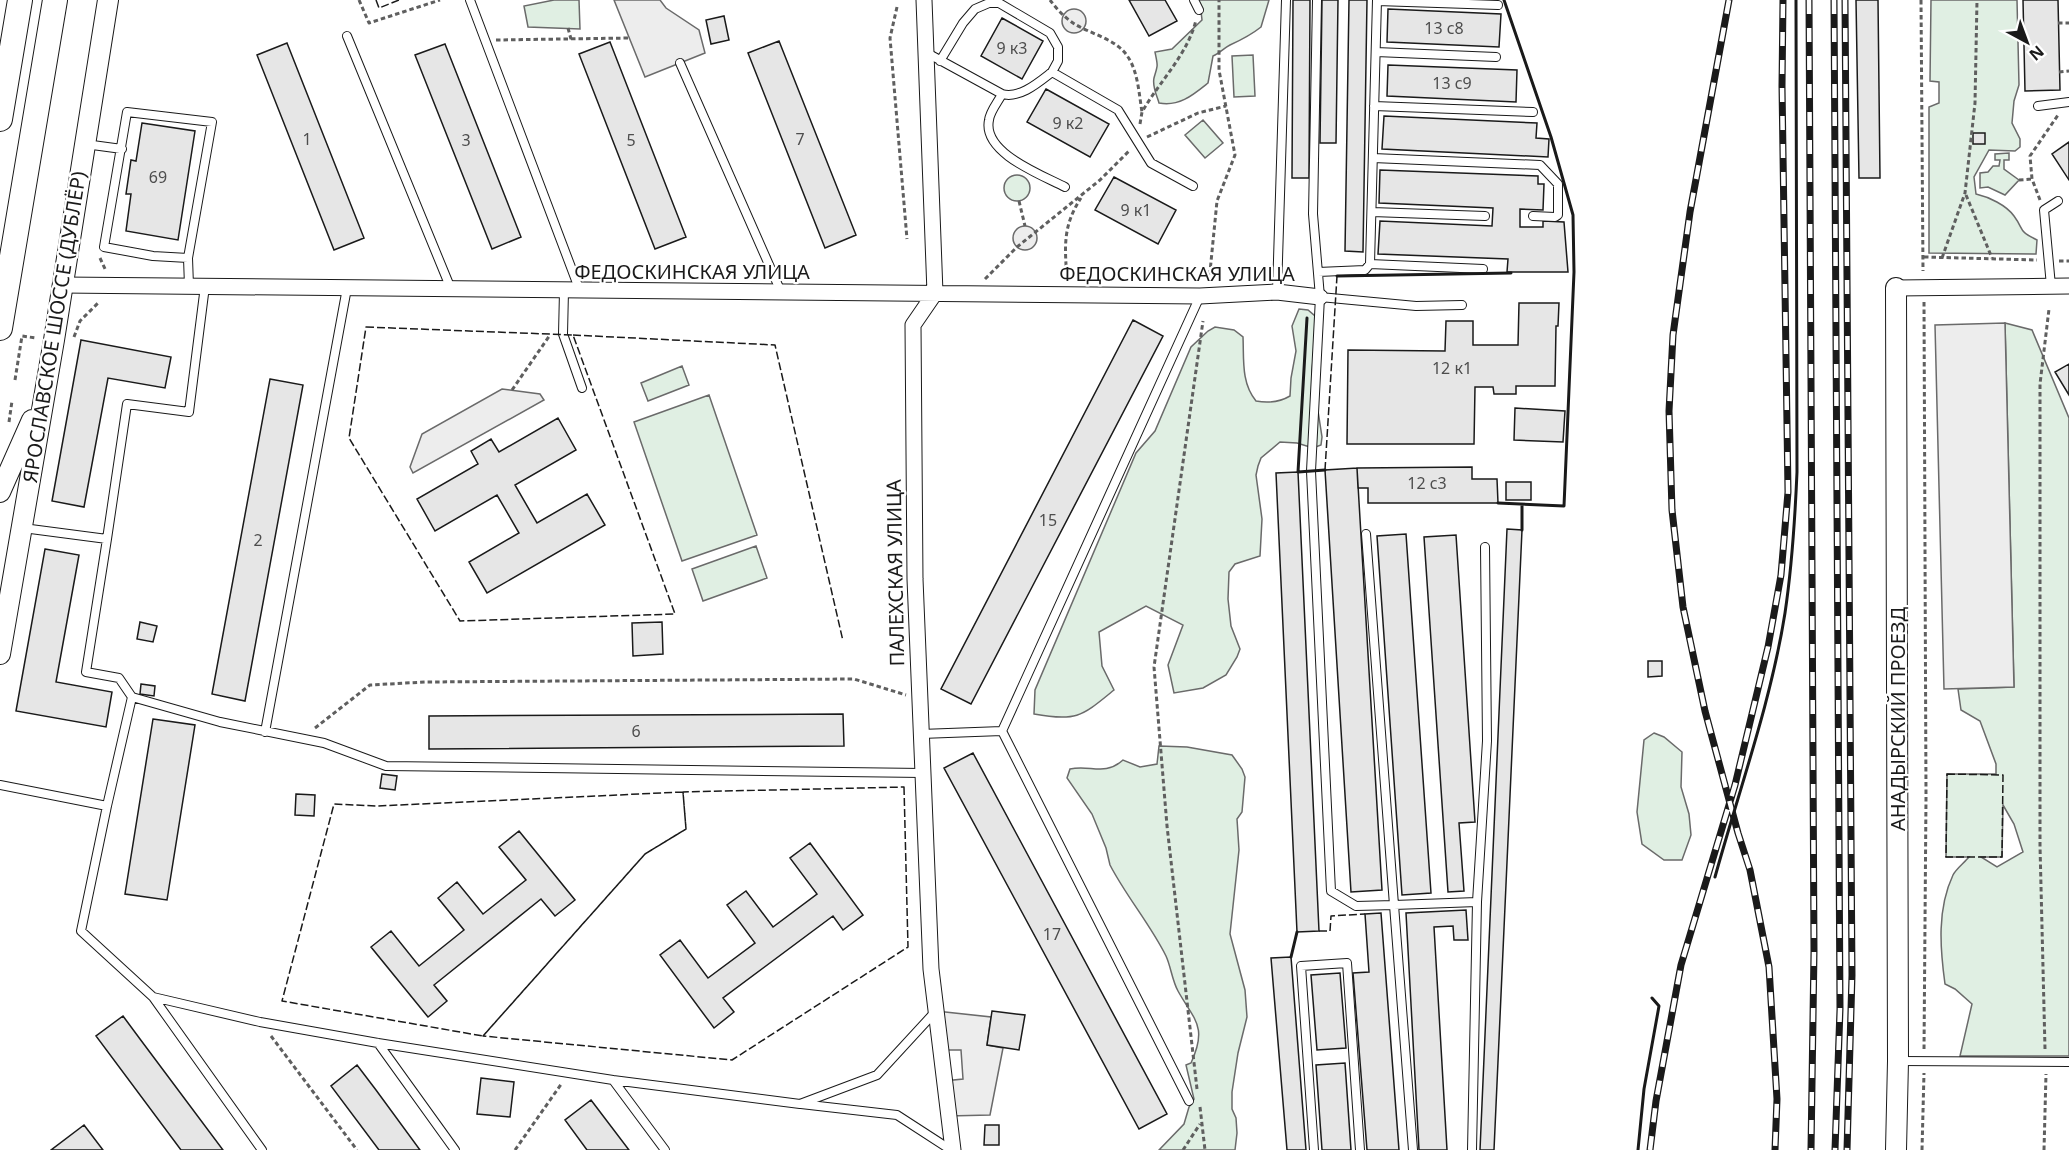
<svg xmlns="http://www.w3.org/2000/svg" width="2069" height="1150" viewBox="0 0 2069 1150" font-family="'Noto Sans',sans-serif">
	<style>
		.green { fill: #e0efe3; stroke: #6a6a6a; stroke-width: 1.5; fill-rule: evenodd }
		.parking { fill: #ededed; stroke: #6a6a6a; stroke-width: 1.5 }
		.building { fill: #e6e6e6; stroke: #1a1a1a; stroke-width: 1.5 }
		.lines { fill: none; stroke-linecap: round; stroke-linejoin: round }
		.service-casing { stroke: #1a1a1a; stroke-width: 10 }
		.minor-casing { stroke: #1a1a1a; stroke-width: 17 }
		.tertiary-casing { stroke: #1a1a1a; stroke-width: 22 }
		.primary-casing { stroke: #1a1a1a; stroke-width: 26 }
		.path { stroke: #5f5f5f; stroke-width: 3; stroke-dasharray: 4.5 3; stroke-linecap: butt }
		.service { stroke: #fff; stroke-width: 8 }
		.minor { stroke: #fff; stroke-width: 15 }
		.tertiary { stroke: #fff; stroke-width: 20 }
		.primary { stroke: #fff; stroke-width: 24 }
		.rail-casing { stroke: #1a1a1a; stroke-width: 7 }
		.rail { stroke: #fff; stroke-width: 4.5; stroke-dasharray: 14; stroke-linecap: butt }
		.fence { stroke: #1a1a1a; stroke-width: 1.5; stroke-dasharray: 8 3; stroke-linecap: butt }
		.wall { stroke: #1a1a1a; stroke-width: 3 }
		.labels { text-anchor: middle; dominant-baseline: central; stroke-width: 4.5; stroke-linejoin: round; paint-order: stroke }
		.number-label { font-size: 16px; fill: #4d4d4d }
		.street-label { font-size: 20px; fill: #1a1a1a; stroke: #fff }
	</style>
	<rect width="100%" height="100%" fill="#fff"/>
	<path class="green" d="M554 0H579L580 29 528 27 524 6Z
		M1192 0H1269L1261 27C1251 35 1241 40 1230 45 1224 48 1220 53 1213 56L1208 83C1193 95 1179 107 1159 103 1157 96 1152 86 1154 78 1158 64 1158 67 1155 52L1172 49 1202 20 1201 11Z
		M1931 0H2017L2019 85 2014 101 2012 123 2020 139V147L2015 151 1989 150 1974 177 1976 194C1989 197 2006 205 2014 216 2025 231 2017 230 2037 240L2036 254 1929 253V107L1939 103V82L1930 81Z
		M1253 55 1255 96 1234 97 1232 56Z
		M1203 120 1223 143 1205 158 1185 135Z
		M2009 153V160H2004V169L2019 180 2005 195 1988 187 1980 188V173L1988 172 1993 166H1999L2000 160H1995V154Z
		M1004 188a13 13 0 1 1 26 0a13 13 0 1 1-26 0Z
		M1299 309 1308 310 1315 316 1316 324 1312 372 1322 437 1321 445 1313 448 1297 443 1280 442 1261 458 1258 466 1256 475 1262 519 1260 556 1235 564 1229 572 1228 599 1231 626 1240 649 1237 657 1226 675 1203 688 1174 693 1168 665 1183 625 1146 606 1099 632 1102 666 1114 690C1082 716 1077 722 1034 714L1035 690 1136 453 1155 431 1191 347 1208 331 1215 327 1234 330 1243 337C1244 359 1241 383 1256 401 1268 403 1280 402 1290 396L1291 378 1296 351 1292 326Z
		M2005 323 2032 330 2069 418V1056H1960L1972 1004 1955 989 1945 984C1940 948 1937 909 1953 875 1956 869 1964 863 1969 857H1946L1947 774H1996V764L1980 721 1961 710 1958 689 2014 687ZM2003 805 2014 824 2023 852 1997 867 1981 857H2002Z
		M682 366 689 385 648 401 641 383Z
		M709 395 757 535 682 561 634 422Z
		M756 546 767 578 703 601 692 569Z
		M1654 733 1664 737 1682 752 1681 787 1689 814 1691 835 1682 860H1664L1642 844 1637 812 1644 740Z
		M1159 746 1187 747 1232 755 1242 769 1245 777 1242 812 1237 819 1239 850 1230 934 1245 990 1247 1017 1238 1053 1232 1092V1109L1236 1118 1237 1133 1235 1150H1159L1184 1124 1189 1107 1194 1099 1186 1065 1191 1063C1208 1026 1194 1020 1178 991 1172 980 1171 967 1166 956 1150 924 1126 896 1110 865L1106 848 1092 814 1067 778 1070 769C1090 764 1104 777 1123 760L1140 767 1157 764Z"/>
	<path class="parking" d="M614 0H660L666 8 699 30 705 53 645 77Z
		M1062 21a12 12 0 1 1 24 0a12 12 0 1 1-24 0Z
		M1013 238a12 12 0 1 1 24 0a12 12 0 1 1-24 0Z
		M2005 323 2014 687 1944 689 1935 325Z
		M502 389 540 394 544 400 413 473 410 467 422 434Z
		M936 1011 991 1017 987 1045 1003 1048 990 1115 948 1116 944 1081 963 1079 961 1050H940Z"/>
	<path class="building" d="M1129 0H1165L1177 21 1149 36Z
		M1293 0H1310L1309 178H1292Z
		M1322 0H1338L1336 143H1320Z
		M1349 0H1367L1363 252 1345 251Z
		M1856 0H1878L1880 178H1859Z
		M2023 0H2058L2060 90 2025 91Z
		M1388 9 1501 14 1499 47 1387 42Z
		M724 16 729 40 711 44 706 20Z
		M1002 18 1043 41 1022 79 981 56Z
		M779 41 856 235 825 248 748 53Z
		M610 42 686 237 655 249 579 54Z
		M287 43 364 238 334 250 257 55Z
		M445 44 521 237 492 249 415 55Z
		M1388 65 1517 70 1516 102 1387 96Z
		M1046 89 1109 124 1090 157 1027 122Z
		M1384 116 1537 123 1536 138 1549 139 1548 157 1382 149Z
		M142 123 195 131 178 240 126 231 131 194H126L131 160 136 161Z
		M1973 133H1985V144H1973Z
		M2069 142V180L2052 154Z
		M1380 170 1538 176V184H1544L1543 210 1520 209V227H1543V221L1564 222 1568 272H1507L1508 259 1378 254 1380 221 1492 226 1493 208 1379 203Z
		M1114 177 1176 210 1158 244 1095 210Z
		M1519 303H1559L1558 326H1556L1555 386H1516V394H1494L1493 387H1475L1474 444H1347L1348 350 1445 351 1446 321H1473V345H1518Z
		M1133 320 1163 336 971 704 941 689Z
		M81 340 171 357 165 388 108 378 84 507 52 501Z
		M2069 364V395L2055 372Z
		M270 379 303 385 245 701 212 694Z
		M1515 408 1565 411 1563 442 1514 440Z
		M558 418 576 450 515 485 537 523 587 494 605 525 487 593 469 562 519 533 497 495 435 531 417 499 478 464 471 451 491 439 499 452Z
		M1472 467V479H1497L1498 503H1368V488H1358L1357 468Z
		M1357 468 1382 890 1351 892 1325 470Z
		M1298 472 1319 931 1297 932 1276 473Z
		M1506 482H1531V500H1506Z
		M1507 529 1522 530 1494 1150H1480Z
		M1406 534 1431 893 1402 895 1377 536Z
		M1456 535 1475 822 1459 823 1464 891 1448 892 1424 537Z
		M45 549 79 555 56 682 112 692 106 727 16 711Z
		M140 622 157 626 153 642 137 639Z
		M662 622 663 654 633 656 632 623Z
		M1648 661H1662V676L1648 677Z
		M141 684 155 686 154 696 140 694Z
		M843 714 844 746 429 749V716Z
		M153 719 195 725 167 900 125 894Z
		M973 753 1167 1114 1139 1129 944 768Z
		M382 774 397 776 395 790 380 788Z
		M296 794 315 795 314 816 295 815Z
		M519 831 575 900 555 916 541 899 434 985 447 1001 428 1017 371 947 391 931 419 966 464 930 438 898 457 882 483 914 526 880 499 847Z
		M810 843 863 915 843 930 833 916 723 998 734 1012 714 1028 660 955 680 940 708 978 755 943 727 905 746 891 773 927 817 894 790 858Z
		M1466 910 1468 940H1454L1453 926 1434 927 1447 1150H1419L1406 913Z
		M1381 913 1399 1150H1367L1353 973 1369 972 1365 914Z
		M1291 957 1306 1150H1287L1271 958Z
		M1340 973 1346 1048 1317 1050 1311 975Z
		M992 1011 1025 1015 1019 1050 987 1045Z
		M123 1016 140 1039 223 1150H181L96 1036Z
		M1345 1063 1351 1150H1322L1316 1065Z
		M357 1065 376 1090 420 1150H379L331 1086Z
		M481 1078 514 1082 510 1117 477 1114Z
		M591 1100 629 1150H587L565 1120Z
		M84 1125 103 1150H51Z
		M985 1125H999V1145H984Z"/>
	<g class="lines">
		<g class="service-casing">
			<path id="service" d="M470 0 580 291
				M1194 0 1199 10
				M1317 0 1313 214 1320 297 1311 471 1331 891 1356 906 1394 905 1413 1150
				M1377 1 1498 5
				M347 36 451 289
				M1376 52 1496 57
				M927 53 1002 94C1020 99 1039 82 1052 72L1118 110 1151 163 1193 186
				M940 61 963 23 975 9 989 3H999L1050 33 1058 47V61L1052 72
				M680 63 781 292
				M1002 94C998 102 990 111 989 120 982 153 1042 175 1065 187
				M1374 106 1533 112
				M2038 106 2069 102
				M127 112 212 122 188 258 153 256 104 247Z
				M85 144 122 149
				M1373 158 1540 165 1558 184V215L1555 217 1533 216
				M1372 212 1485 216
				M188 258 189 286
				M1370 264 1483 269
				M1318 272 1365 270 1370 264 1377 0
				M2051 286 2044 210 2058 201
				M564 291 563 334 582 388
				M1277 292 1286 0
				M1320 297 1416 306 1462 305
				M23 528 107 539 86 672 119 678 132 697 220 722 324 743 386 766 923 773
				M1366 534 1394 905 1477 902 1472 1150
				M107 539 127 404 189 412 205 286
				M1002 731 1189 1101
				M265 732 347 288
				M921 734 1002 731 1200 296
				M0 785 107 806 81 931 153 997 260 1022 378 1043 613 1080
				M107 806 132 697
				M1477 902 1487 741 1485 547
				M153 997 262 1150
				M378 1043 455 1150
				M1899 1061 2069 1062
				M801 1104 897 1115 951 1150
				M665 1150 613 1080 800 1104 877 1075 935 1012
				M1314 1150 1301 966 1347 963 1360 1150"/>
		</g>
		<g class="minor-casing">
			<path id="minor" d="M924 0 935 293 913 325 915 579 931 969 953 1150
				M62 285 1200 296 1277 292 1320 297
				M1896 288 2069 286"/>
		</g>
		<g class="tertiary-casing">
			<path id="tertiary" d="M1896 288 1898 1061 1896 1150
				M0 492 32 420
				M0 654 54 340 108 0"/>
		</g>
		<g class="primary-casing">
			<path id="primary" d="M0 119 20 0
				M0 328 55 0"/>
		</g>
		<path class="path" d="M359 0 369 23 440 0
			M1050 0C1056 8 1064 17 1073 23 1090 34 1117 39 1128 57 1138 72 1139 94 1142 112
			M1921 0 1923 271
			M897 7 890 38 907 239
			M2058 23H2069
			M568 28 571 39
			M496 40 629 38
			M2059 72 2069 71
			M1140 124 1142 112C1159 82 1188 54 1196 20
			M1147 137 1198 113 1226 106
			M2019 180 2032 179
			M1966 195 1992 258
			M2040 200 2032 179 2030 156 2058 115
			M1019 201 1025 226
			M1924 257 2037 260
			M100 258 106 271
			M1942 258 1965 193 1975 103 1977 0
			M2059 261H2069
			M985 279 1017 247 1100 180 1130 150
			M1067 281C1065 247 1062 227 1081 198
			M1209 282 1217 201 1235 155 1219 70V0
			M1924 302 1926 797 1924 1051
			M74 337 80 321 99 302
			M15 380 22 336 36 338
			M512 390 550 335
			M9 422 12 401
			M315 728 370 685 425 682 854 679 906 695
			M271 1036 357 1150
			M2045 1049 2040 846V384L2049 309
			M1197 1089 1167 826 1154 667 1203 321
			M1200 1107 1205 1150
			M515 1150 562 1083
			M1183 1150 1200 1124
			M1922 1150 1924 1073
			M2044 1150 2046 1074"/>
		<use href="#service" class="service"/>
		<use href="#minor" class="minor"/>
		<use href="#tertiary" class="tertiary"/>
		<use href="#primary" class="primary"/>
		<g class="rail-casing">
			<path id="rail" d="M1729 0 1690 212 1673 335 1669 411 1672 510 1683 607 1705 711 1738 833 1750 870 1769 967 1777 1099 1775 1150
				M1809 0 1814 951 1811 1150
				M1834 0 1840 1009 1835 1150
				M1845 0 1852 975 1847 1150
				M1650 1150 1656 1101 1681 965 1735 785 1768 647 1781 575 1788 492 1782 86 1783 0"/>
		</g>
		<use href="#rail" class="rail"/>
		<path class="fence" d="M376 0 379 8 399 0
			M366 327 573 335 675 614 460 621 349 438Z
			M573 335 775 345 843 641
			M1325 470 1337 276
			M1947 774 2003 775 2002 857H1946Z
			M904 787 908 947 732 1060 483 1036 645 854 686 829 683 792Z
			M683 792 686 829 645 854 483 1036 282 1001 334 804 377 806Z
			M1319 931H1330L1331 916 1365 914"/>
		<path class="wall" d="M1337 276 1511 273
			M1307 318 1298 472 1325 470
			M1498 503 1564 506 1574 272 1573 215 1551 137 1504 0
			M1522 505V530
			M1715 877C1739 790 1771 702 1785 613 1792 566 1795 519 1797 472L1796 0
			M1291 957 1297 932
			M1638 1150 1644 1089 1659 1006 1652 998"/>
	</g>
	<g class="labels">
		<g class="number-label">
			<text x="1444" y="28">13 с8</text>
			<text x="1012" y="48">9 к3</text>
			<text x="1452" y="83">13 с9</text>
			<text x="1068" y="123">9 к2</text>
			<text x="307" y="139">1</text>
			<text x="800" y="139">7</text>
			<text x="466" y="140">3</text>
			<text x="631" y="140">5</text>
			<text x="158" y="177">69</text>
			<text x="1136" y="210">9 к1</text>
			<text x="1452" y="368">12 к1</text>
			<text x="1427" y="483">12 с3</text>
			<text x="1048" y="520">15</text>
			<text x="258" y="540">2</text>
			<text x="636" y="731">6</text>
			<text x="1052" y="934">17</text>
		</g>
		<g class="street-label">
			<text x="692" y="271">ФЕДОСКИНСКАЯ УЛИЦА</text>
			<text x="1177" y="273">ФЕДОСКИНСКАЯ УЛИЦА</text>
			<text transform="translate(54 327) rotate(-81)">ЯРОСЛАВСКОЕ ШОССЕ (ДУБЛЁР)</text>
			<text transform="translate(895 573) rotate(-91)">ПАЛЕХСКАЯ УЛИЦА</text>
			<text transform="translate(1897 719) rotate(-90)">АНАДЫРСКИЙ ПРОЕЗД</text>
		</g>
	</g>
	<g transform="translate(2027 42) rotate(139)" stroke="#ffffff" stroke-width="4.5" paint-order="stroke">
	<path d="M0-4.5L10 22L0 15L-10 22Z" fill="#1a1a1a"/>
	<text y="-9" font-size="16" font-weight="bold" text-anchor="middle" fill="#1a1a1a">N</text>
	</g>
</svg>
